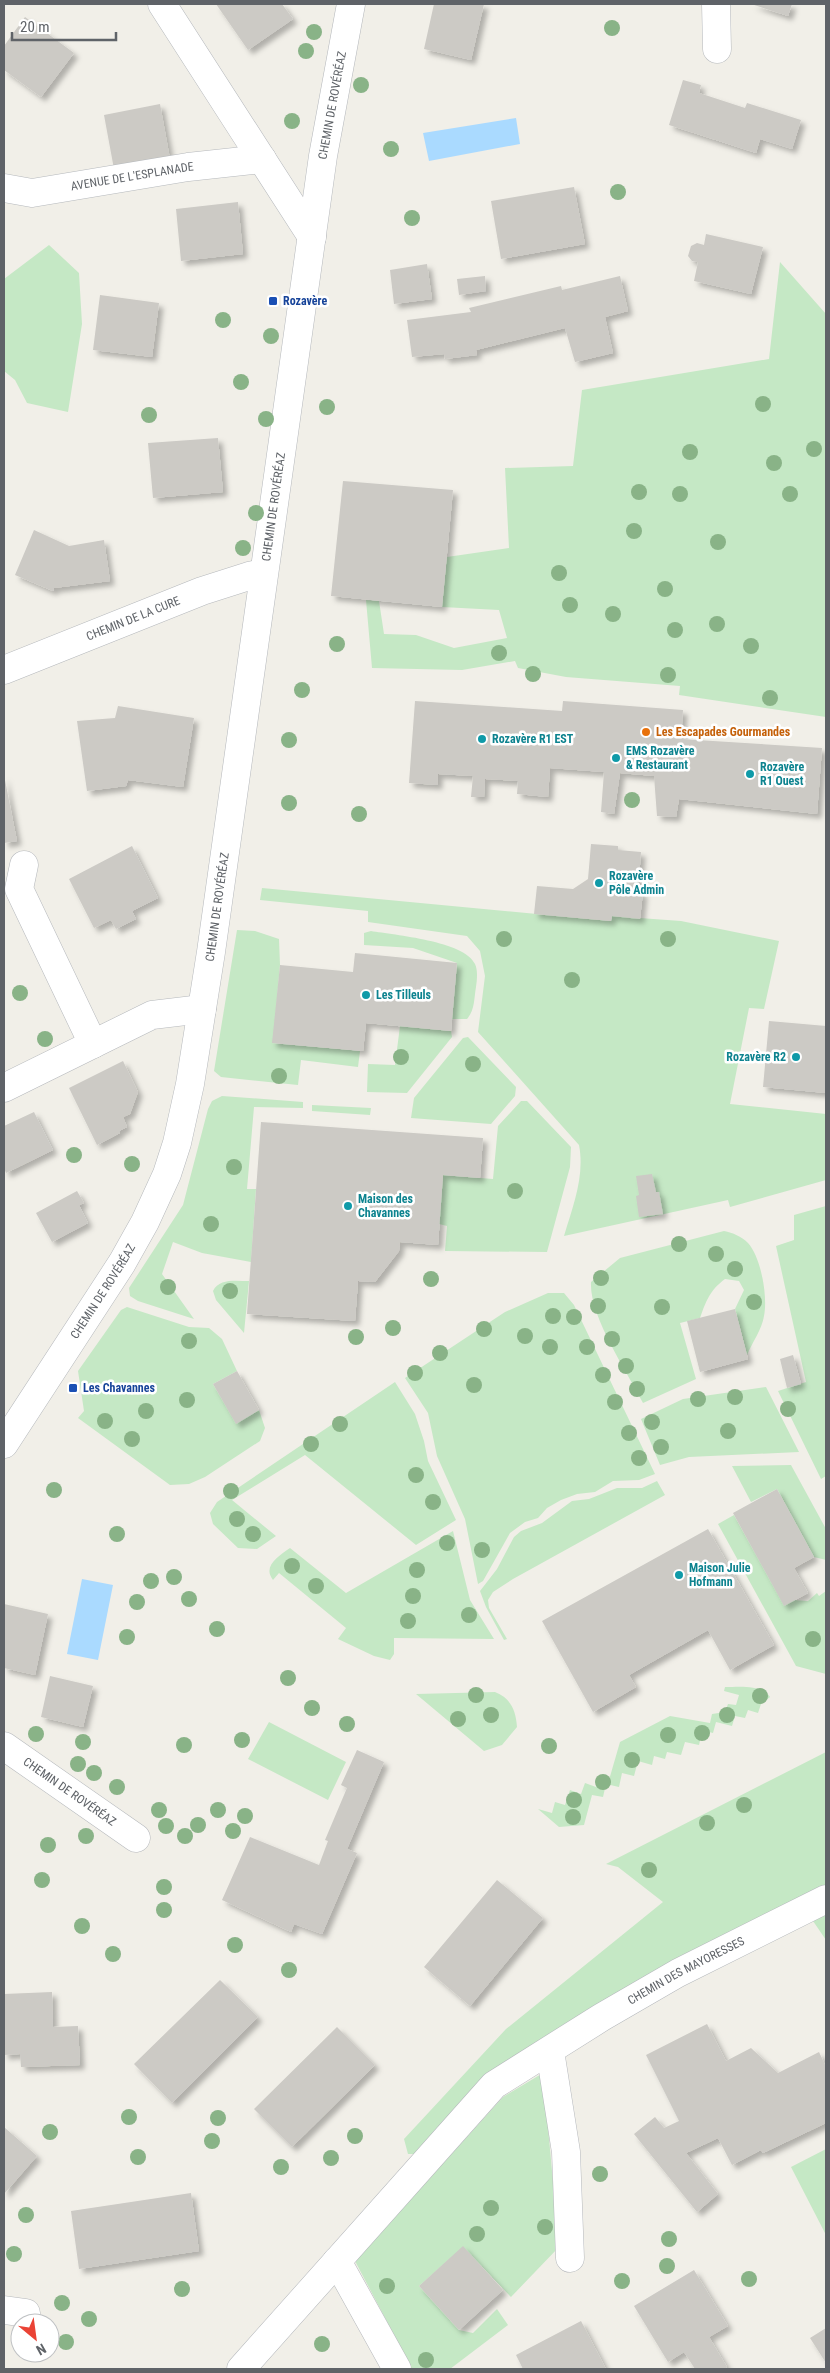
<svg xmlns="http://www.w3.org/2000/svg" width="830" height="2373" viewBox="0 0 830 2373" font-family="'Roboto Condensed',sans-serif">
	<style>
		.green { fill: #c5e8c5 }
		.water { fill: #aadaff }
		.building { fill: #cccac5; filter: url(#shadow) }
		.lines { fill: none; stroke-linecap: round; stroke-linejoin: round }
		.minor-casing { stroke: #b5b8bc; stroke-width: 29 }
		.minor { stroke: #fff; stroke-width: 28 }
		.tree { fill: #89b387 }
		.transit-dot { fill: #1a4fb4; stroke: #fff; stroke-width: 2 }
		.food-dot { fill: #e8710a; stroke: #fff; stroke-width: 2 }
		.culture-dot { fill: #0f9aa8; stroke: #fff; stroke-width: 2 }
		.labels { text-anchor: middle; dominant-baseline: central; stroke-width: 5; stroke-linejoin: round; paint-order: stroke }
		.street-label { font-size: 12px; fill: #5f6368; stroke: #fff }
		.transit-label { font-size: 12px; font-weight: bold; fill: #164399; stroke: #fff; text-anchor: start }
		.food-label { font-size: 12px; font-weight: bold; fill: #c56008; stroke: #fff; text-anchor: start }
		.culture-label { font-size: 12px; font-weight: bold; fill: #0d838f; stroke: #fff; text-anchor: start }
	</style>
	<defs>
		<filter id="shadow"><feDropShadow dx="4.5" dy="4.5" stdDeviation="2.5" flood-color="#0004"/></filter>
	</defs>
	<rect width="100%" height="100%" fill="#f1efe8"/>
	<path class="green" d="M49 245 79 273 82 324 68 412 27 403 15 380 4 371V279Z
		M780 262 826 314V717L679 695 680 686 566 677 518 668 515 661 462 670 372 668 366 600 379 601 384 634 416 635 454 648 507 638 499 610 442 607 447 557 509 548 505 468 573 466 582 390 769 359Z
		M262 888 611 921 612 916 681 921 779 941 764 1009 749 1008 730 1104 826 1114V1180L730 1207 728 1200 564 1236C573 1206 585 1176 579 1145L478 1032 485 976 480 951 467 936 368 922V911L260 900Z
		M237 930 255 931 279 939 280 965 273 1043 360 1051 358 1067 301 1060 298 1085 221 1077 214 1071Z
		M371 931C394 935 465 941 475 964 478 970 477 980 476 987 474 998 475 1010 467 1019H452L457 963 413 948 364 945V933Z
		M400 1026 451 1031 452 1037 407 1093 367 1092 368 1064 395 1065Z
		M468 1037 516 1087 515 1096 491 1124 411 1118 414 1098 463 1038Z
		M222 1096 303 1102V1108L254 1107 247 1189H256L251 1262 202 1253 173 1242 162 1274 194 1319 138 1301 130 1296 129 1288 183 1205 208 1109 212 1101Z
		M521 1101H527L571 1147 570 1167 547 1252 445 1251 447 1226 439 1224 443 1175 493 1179 498 1126Z
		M312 1105 371 1108 370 1115 312 1111Z
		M826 1206V1476L821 1479 778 1391 806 1382 776 1246 794 1240V1215Z
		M724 1231C733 1233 741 1236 748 1243 761 1257 768 1297 764 1316 762 1329 752 1343 747 1355L735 1309 744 1290 739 1281 725 1279C710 1290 706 1301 700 1318L680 1323 696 1379 643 1403C627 1371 589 1316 591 1282L620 1258Z
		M249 1281 244 1333 216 1300 213 1291C219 1278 236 1281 249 1281Z
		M548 1293H564L574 1305 655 1474 639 1480 613 1481 595 1492 577 1494 561 1500 547 1508 538 1518 525 1522 510 1533 483 1581 478 1584 465 1519 437 1456 428 1413 405 1378 505 1312Z
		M127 1307 189 1327 209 1328 222 1339 237 1371 213 1384 236 1423 259 1410 265 1428 260 1441 205 1477 189 1484 170 1485 78 1418 84 1411 78 1371 121 1310Z
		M395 1382 415 1414 424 1441 428 1461 456 1520 416 1545 305 1455 232 1500 276 1536 257 1549 238 1548 213 1524 210 1513 217 1502Z
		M766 1387 799 1452 689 1457 660 1465 641 1419 683 1399Z
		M791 1465 826 1529V1560L814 1557 777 1489 751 1502 732 1466Z
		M657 1481 665 1495 513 1579 493 1592 488 1600 489 1608 507 1639 504 1640 486 1607 480 1591 497 1569 514 1537 521 1531 542 1523 572 1501 589 1499 617 1488H642Z
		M734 1515 784 1605 793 1600 808 1601 817 1593 819 1596 826 1591V1674L796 1666 718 1524Z
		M453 1531 470 1600 494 1639 394 1638V1654L390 1660 374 1656 338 1639 346 1628 279 1573 273 1580C262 1566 279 1556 290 1548L346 1593Z
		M725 1687C739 1687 761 1684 770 1697L761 1704 758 1713 748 1710 745 1718 735 1716 732 1726 716 1722 713 1733 705 1731 701 1736 699 1745 685 1742 681 1755 667 1752 665 1759 654 1756 652 1765 638 1761 634 1776 622 1773 619 1787 606 1784 603 1797 592 1795 584 1825 559 1827 538 1809 552 1813 555 1802 565 1805 570 1790 581 1794 585 1783 596 1787 599 1777 609 1780 620 1742 670 1716 710 1723 712 1714 725 1712 728 1704 736 1705 739 1695 724 1691Z
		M495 1692C511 1698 516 1711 517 1727L502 1745 484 1751 416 1694Z
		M269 1722 346 1762 328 1800 248 1759Z
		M826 1752V1940L813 1921 785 1911 659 1973 421 2154H408L404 2139 506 2029 663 1902 618 1867 606 1864Z
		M543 2073 559 2247 511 2297 463 2247 419 2286 459 2330 473 2333 497 2309 508 2325 450 2369H412L355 2261 503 2097Z
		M826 2149V2235L791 2167Z"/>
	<path class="water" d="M516 118 520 144 429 161 423 133Z
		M82 1579 113 1585 98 1660 67 1654Z"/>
	<path class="building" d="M216 4H282L293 19 248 50Z
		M434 4H484L471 60 424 49Z
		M751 4H792L788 16Z
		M25 17 74 53 41 97 4 70V46Z
		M683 80 701 85 699 93 745 108 747 103 801 120 792 149 760 139 756 153 669 125Z
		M160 104 170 159 114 169 104 115Z
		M574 187 585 244 501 259 491 201Z
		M238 202 243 254 181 261 176 209Z
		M706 234 763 247 751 294 694 281 698 262 692 261 688 256 691 246 697 243 704 245Z
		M427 264 432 299 394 304 390 270Z
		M485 276 486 291 459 295 457 279Z
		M620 276 628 311 605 317 613 353 575 362 565 328 476 350 477 355 445 359 444 354 412 357 407 320 471 312 469 308 561 286 562 290Z
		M100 295 159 303 152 357 93 350Z
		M218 438 223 492 153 498 148 443Z
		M343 481 453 490 442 607 331 596Z
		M34 530 69 546 104 540 110 581 54 588 53 591 15 575Z
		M415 701 562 711 563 701 683 710 681 739 822 748 817 814 679 799 676 817 657 816 654 776 620 773 614 814 601 812 604 772 550 768 548 797 517 794 518 781 485 779 484 797H471L473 776 438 774V785L409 783Z
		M118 706 194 718 183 787 128 780 126 786 87 791 77 721 115 718Z
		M4 775 17 841 4 843Z
		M591 844 618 846V850L641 852 638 892H643L640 919 612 916 611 921 534 914 537 886 573 889 588 879Z
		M132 846 158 898 132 911 136 919 116 929 111 920 94 928 69 879Z
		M355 953 457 963 451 1031 366 1023 363 1051 272 1043 280 965 353 972Z
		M769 1021 826 1026V1093L763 1087Z
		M123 1061 138 1092 130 1114 123 1117 127 1127 119 1131 120 1133 97 1145 69 1088Z
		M34 1112 53 1150 6 1173 4 1168V1126Z
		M261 1122 483 1138 480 1178 443 1175 438 1245 400 1242 399 1251 375 1282 358 1281 355 1321 247 1314Z
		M652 1174 656 1192H659L663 1214 639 1217 636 1196 639 1195 636 1176Z
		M77 1191 84 1203 79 1205 88 1223 52 1242 36 1213Z
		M735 1309 748 1359 700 1372 687 1321Z
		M793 1355 801 1384 787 1388 780 1359Z
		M237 1371 259 1410 236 1424 213 1384Z
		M777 1489 814 1557 794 1568 808 1593 784 1606 733 1513Z
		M708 1529 774 1645 730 1670 708 1630 629 1675 636 1687 593 1712 542 1621Z
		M4 1604 48 1614 35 1675 4 1668Z
		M50 1676 93 1686 83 1727 41 1717Z
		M357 1750 384 1762 347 1849 357 1853 322 1934 294 1924 291 1932 222 1900 250 1837 319 1865 328 1841 325 1840 347 1788 341 1785Z
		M497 1880 543 1918 470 2006 424 1967Z
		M220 1980 258 2017 172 2103 134 2064Z
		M52 1992 53 2027 78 2026 80 2065 21 2067 20 2054 4 2055V1994Z
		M707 2024 726 2061 751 2048 778 2073 819 2052 826 2067V2123L763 2153 761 2150 732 2165 718 2138 686 2153 718 2194 697 2212 634 2134 655 2117 664 2128 679 2121 646 2055Z
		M337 2027 375 2065 292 2147 254 2109Z
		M4 2127 37 2156 4 2194Z
		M191 2193 199 2251 79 2269 71 2211Z
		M463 2246 503 2290 459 2330 419 2286Z
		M694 2270 728 2326 709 2337 727 2367 724 2369H695L684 2352 668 2362 634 2306Z
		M581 2321 606 2369H523L516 2355Z
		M826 2328V2363L810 2338Z"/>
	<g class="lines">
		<g class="minor-casing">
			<g id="minor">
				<path d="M162 4 312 237"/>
				<path d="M716 4 717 49"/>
				<path id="s1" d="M4 188 32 193 188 167 262 159"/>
				<path id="s2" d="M4 670 202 591 249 576 263 573"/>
				<path d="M24 865 19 889 93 1044"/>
				<path d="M4 1088 152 1015 202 1009"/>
				<path id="s3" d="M4 1444 122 1263 145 1222 167 1174 177 1143 190 1084 211 952 323 156 351 4"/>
				<path id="s4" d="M4 1746 136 1838"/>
				<path d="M550 2051 566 2152 570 2258"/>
				<path d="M337 2261 397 2369"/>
				<path d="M4 2310 26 2313"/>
				<path id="s5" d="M241 2369 494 2085 602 2017 678 1973 826 1899"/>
			</g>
		</g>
		<use href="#minor" class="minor"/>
	</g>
	<g class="tree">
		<circle cx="612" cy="28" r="8"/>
		<circle cx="314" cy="32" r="8"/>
		<circle cx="306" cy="51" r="8"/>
		<circle cx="361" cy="85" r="8"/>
		<circle cx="292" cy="121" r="8"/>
		<circle cx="391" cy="149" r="8"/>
		<circle cx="618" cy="192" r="8"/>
		<circle cx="412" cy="218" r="8"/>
		<circle cx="223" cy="320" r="8"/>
		<circle cx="271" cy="336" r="8"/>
		<circle cx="241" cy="382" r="8"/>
		<circle cx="763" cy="404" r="8"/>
		<circle cx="327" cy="407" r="8"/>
		<circle cx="149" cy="415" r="8"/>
		<circle cx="266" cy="419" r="8"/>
		<circle cx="814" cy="449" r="8"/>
		<circle cx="690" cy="452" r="8"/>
		<circle cx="774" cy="463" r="8"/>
		<circle cx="639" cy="492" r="8"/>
		<circle cx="680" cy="494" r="8"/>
		<circle cx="790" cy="494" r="8"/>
		<circle cx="256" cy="513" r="8"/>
		<circle cx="634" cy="531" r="8"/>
		<circle cx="718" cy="542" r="8"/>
		<circle cx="243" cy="548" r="8"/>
		<circle cx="559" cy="573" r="8"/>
		<circle cx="665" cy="589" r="8"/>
		<circle cx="570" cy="605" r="8"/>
		<circle cx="613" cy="614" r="8"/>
		<circle cx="717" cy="624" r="8"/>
		<circle cx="675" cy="630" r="8"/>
		<circle cx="337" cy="644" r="8"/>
		<circle cx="751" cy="646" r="8"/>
		<circle cx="499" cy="653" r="8"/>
		<circle cx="533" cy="674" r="8"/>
		<circle cx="668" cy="675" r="8"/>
		<circle cx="302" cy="690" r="8"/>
		<circle cx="770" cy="698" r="8"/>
		<circle cx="289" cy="740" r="8"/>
		<circle cx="632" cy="800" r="8"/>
		<circle cx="289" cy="803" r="8"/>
		<circle cx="359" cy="814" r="8"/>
		<circle cx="504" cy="939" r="8"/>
		<circle cx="668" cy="939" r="8"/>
		<circle cx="572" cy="980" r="8"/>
		<circle cx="20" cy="993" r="8"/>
		<circle cx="45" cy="1039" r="8"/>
		<circle cx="401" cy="1057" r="8"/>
		<circle cx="473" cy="1064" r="8"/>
		<circle cx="279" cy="1076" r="8"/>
		<circle cx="74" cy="1155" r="8"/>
		<circle cx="132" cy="1164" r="8"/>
		<circle cx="234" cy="1167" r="8"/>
		<circle cx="515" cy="1191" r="8"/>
		<circle cx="211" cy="1224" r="8"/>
		<circle cx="679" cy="1244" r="8"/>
		<circle cx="716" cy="1254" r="8"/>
		<circle cx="735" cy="1269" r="8"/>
		<circle cx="601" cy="1278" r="8"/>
		<circle cx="431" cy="1279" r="8"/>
		<circle cx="168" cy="1287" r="8"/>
		<circle cx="230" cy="1291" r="8"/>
		<circle cx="754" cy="1302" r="8"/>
		<circle cx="598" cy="1306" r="8"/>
		<circle cx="662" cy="1307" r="8"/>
		<circle cx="553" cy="1316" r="8"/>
		<circle cx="574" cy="1317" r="8"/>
		<circle cx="393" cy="1328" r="8"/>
		<circle cx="484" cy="1329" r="8"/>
		<circle cx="525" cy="1336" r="8"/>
		<circle cx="356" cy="1337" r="8"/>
		<circle cx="612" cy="1339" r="8"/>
		<circle cx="189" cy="1341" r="8"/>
		<circle cx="550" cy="1347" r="8"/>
		<circle cx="587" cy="1347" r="8"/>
		<circle cx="440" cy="1353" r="8"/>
		<circle cx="626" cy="1366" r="8"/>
		<circle cx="415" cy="1373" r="8"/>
		<circle cx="603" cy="1375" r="8"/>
		<circle cx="474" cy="1385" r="8"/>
		<circle cx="637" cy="1389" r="8"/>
		<circle cx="735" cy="1397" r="8"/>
		<circle cx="698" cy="1399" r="8"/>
		<circle cx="187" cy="1400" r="8"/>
		<circle cx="615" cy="1402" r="8"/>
		<circle cx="788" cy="1409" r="8"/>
		<circle cx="146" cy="1411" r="8"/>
		<circle cx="105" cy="1421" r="8"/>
		<circle cx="652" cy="1422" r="8"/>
		<circle cx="340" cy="1424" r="8"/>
		<circle cx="728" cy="1431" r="8"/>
		<circle cx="629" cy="1433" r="8"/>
		<circle cx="132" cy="1439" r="8"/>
		<circle cx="311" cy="1444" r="8"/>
		<circle cx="661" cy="1447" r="8"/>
		<circle cx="639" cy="1458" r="8"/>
		<circle cx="416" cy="1475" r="8"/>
		<circle cx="54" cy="1490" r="8"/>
		<circle cx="231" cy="1491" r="8"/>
		<circle cx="433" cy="1502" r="8"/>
		<circle cx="237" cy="1519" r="8"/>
		<circle cx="117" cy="1534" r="8"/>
		<circle cx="253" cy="1534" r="8"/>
		<circle cx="447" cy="1543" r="8"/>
		<circle cx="482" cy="1550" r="8"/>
		<circle cx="292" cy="1566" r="8"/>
		<circle cx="417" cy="1570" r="8"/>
		<circle cx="174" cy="1577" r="8"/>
		<circle cx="151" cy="1581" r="8"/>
		<circle cx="316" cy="1586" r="8"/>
		<circle cx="413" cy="1596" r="8"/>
		<circle cx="189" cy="1599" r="8"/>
		<circle cx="137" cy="1602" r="8"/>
		<circle cx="469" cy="1615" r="8"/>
		<circle cx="408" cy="1621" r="8"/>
		<circle cx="217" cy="1629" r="8"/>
		<circle cx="127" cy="1637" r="8"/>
		<circle cx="813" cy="1639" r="8"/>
		<circle cx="288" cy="1678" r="8"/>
		<circle cx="476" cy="1695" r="8"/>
		<circle cx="760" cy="1696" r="8"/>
		<circle cx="312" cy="1708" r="8"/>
		<circle cx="491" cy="1715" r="8"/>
		<circle cx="727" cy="1715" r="8"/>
		<circle cx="458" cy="1719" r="8"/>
		<circle cx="347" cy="1724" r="8"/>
		<circle cx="702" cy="1733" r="8"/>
		<circle cx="36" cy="1734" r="8"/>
		<circle cx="668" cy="1735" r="8"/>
		<circle cx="242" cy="1740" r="8"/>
		<circle cx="83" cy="1742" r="8"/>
		<circle cx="184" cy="1745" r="8"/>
		<circle cx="549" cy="1746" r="8"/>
		<circle cx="632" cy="1760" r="8"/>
		<circle cx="78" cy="1764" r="8"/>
		<circle cx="94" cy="1773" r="8"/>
		<circle cx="603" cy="1782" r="8"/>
		<circle cx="117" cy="1787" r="8"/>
		<circle cx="574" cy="1800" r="8"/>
		<circle cx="744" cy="1805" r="8"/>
		<circle cx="159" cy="1810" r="8"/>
		<circle cx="218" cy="1810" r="8"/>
		<circle cx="245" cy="1816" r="8"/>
		<circle cx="573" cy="1817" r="8"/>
		<circle cx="707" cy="1823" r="8"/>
		<circle cx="198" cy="1825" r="8"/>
		<circle cx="166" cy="1826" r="8"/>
		<circle cx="233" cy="1831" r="8"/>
		<circle cx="86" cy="1836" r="8"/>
		<circle cx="185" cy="1836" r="8"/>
		<circle cx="48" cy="1845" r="8"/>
		<circle cx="649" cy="1870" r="8"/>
		<circle cx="42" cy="1880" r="8"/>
		<circle cx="164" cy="1887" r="8"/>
		<circle cx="164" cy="1910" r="8"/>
		<circle cx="82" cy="1926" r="8"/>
		<circle cx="235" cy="1945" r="8"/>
		<circle cx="113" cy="1954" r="8"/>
		<circle cx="289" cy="1970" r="8"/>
		<circle cx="129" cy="2117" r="8"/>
		<circle cx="218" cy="2118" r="8"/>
		<circle cx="50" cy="2132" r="8"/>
		<circle cx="355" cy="2136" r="8"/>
		<circle cx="212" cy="2141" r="8"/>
		<circle cx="138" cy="2157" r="8"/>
		<circle cx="331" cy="2158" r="8"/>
		<circle cx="281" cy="2167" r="8"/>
		<circle cx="600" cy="2174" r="8"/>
		<circle cx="491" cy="2208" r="8"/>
		<circle cx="26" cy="2215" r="8"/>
		<circle cx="545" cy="2227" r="8"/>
		<circle cx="477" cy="2234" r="8"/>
		<circle cx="669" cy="2239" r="8"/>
		<circle cx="14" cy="2254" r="8"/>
		<circle cx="667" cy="2266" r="8"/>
		<circle cx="749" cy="2279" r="8"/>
		<circle cx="622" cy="2281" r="8"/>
		<circle cx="387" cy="2286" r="8"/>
		<circle cx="182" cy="2289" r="8"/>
		<circle cx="62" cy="2303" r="8"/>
		<circle cx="89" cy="2319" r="8"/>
		<circle cx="66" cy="2342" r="8"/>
		<circle cx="322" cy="2344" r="8"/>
		<circle cx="426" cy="2360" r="8"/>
	</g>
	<g class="transit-dot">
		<rect x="268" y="296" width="10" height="10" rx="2.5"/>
		<rect x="68" y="1383" width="10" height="10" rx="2.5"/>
	</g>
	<circle class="food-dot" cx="646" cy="732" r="5"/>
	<g class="culture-dot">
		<circle cx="482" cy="739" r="5"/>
		<circle cx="616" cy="758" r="5"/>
		<circle cx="750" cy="774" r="5"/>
		<circle cx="599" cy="883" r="5"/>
		<circle cx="366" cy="995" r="5"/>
		<circle cx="796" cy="1057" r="5"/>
		<circle cx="348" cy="1206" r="5"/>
		<circle cx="679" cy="1575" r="5"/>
	</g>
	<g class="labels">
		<g class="street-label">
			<text stroke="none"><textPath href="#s3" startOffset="1398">CHEMIN DE ROVÉRÉAZ</textPath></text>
			<text stroke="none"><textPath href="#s1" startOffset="130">AVENUE DE L'ESPLANADE</textPath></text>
			<text stroke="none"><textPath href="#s3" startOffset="992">CHEMIN DE ROVÉRÉAZ</textPath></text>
			<text stroke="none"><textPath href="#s2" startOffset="139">CHEMIN DE LA CURE</textPath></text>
			<text stroke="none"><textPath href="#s3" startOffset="588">CHEMIN DE ROVÉRÉAZ</textPath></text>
			<text stroke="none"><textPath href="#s3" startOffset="182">CHEMIN DE ROVÉRÉAZ</textPath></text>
			<text stroke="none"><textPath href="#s4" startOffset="80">CHEMIN DE ROVÉRÉAZ</textPath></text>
			<text stroke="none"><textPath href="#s5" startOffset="604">CHEMIN DES MAYORESSES</textPath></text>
		</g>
		<g class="transit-label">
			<text x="283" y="301">Rozavère</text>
			<text x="83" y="1388">Les Chavannes</text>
		</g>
		<g class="food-label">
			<text x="656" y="732">Les Escapades Gourmandes</text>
		</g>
		<g class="culture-label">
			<text x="492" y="739">Rozavère R1 EST</text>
			<text x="626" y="751">EMS Rozavère<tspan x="626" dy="14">&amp; Restaurant</tspan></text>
			<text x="760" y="767">Rozavère<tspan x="760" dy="14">R1 Ouest</tspan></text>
			<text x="609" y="876">Rozavère<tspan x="609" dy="14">Pôle Admin</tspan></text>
			<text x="376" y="995">Les Tilleuls</text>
			<text x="786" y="1057" text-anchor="end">Rozavère R2</text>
			<text x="358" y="1199">Maison des<tspan x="358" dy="14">Chavannes</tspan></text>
			<text x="689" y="1568">Maison Julie<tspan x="689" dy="14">Hofmann</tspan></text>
		</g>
	</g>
	<rect width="830" height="2373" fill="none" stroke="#5f6368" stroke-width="10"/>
	<g transform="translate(35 2338) rotate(151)"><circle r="24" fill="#ffffff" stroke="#bfc1c3"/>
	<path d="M0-4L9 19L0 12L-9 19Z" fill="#ea4335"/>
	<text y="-8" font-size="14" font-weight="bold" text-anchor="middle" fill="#5f6368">N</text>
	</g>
	<path d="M12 32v8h104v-8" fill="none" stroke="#5f6368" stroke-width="2.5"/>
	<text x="20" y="32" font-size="15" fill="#5f6368" stroke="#ffffff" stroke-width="4" paint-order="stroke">20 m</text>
</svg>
